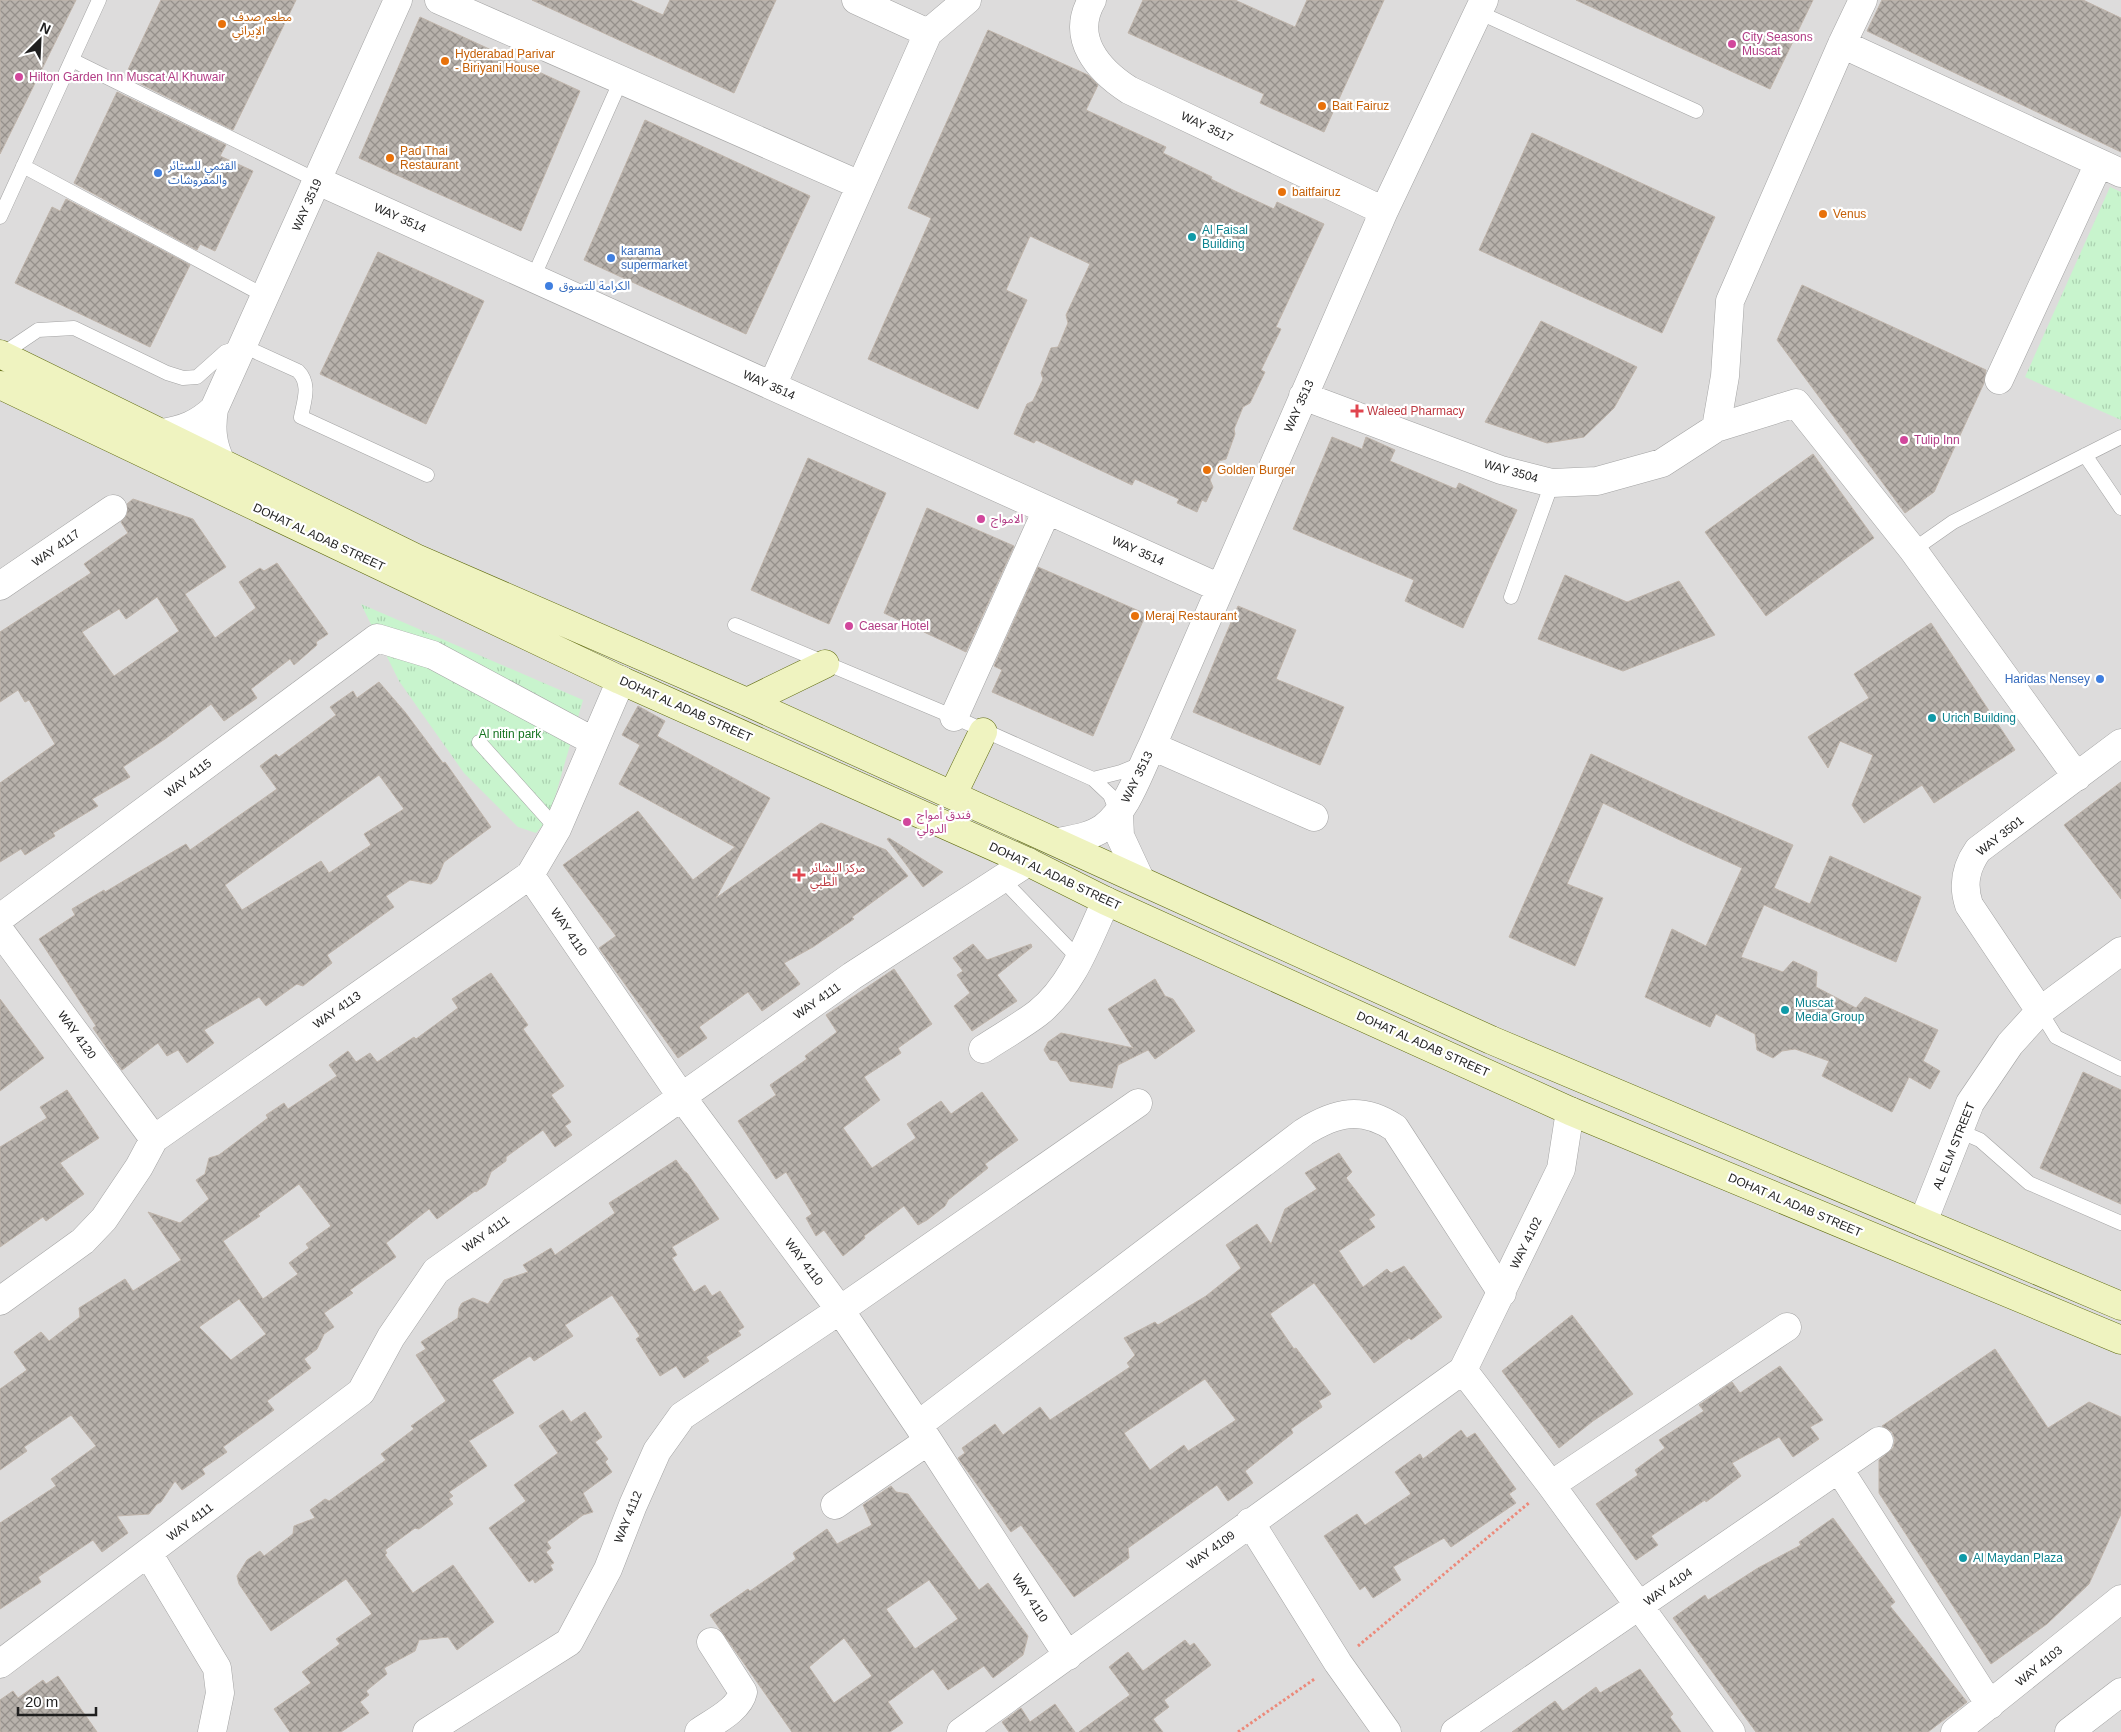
<svg xmlns="http://www.w3.org/2000/svg" width="2121" height="1732" viewBox="0 0 2121 1732" font-family="Helvetica,'Noto Sans Arabic',sans-serif">
	<style>
		.residential { fill: #dddcdc }
		.park { fill: url(#park-tufts) }
		.building { fill: url(#building-cross-hatch); stroke: #bfb4aa; fill-rule: evenodd }
		.lines { fill: none; stroke-linecap: round; stroke-linejoin: round }
		.service-casing { stroke: #a3a3a3; stroke-width: 15 }
		.minor-casing { stroke: #a3a3a3; stroke-width: 29 }
		.tertiary-casing { stroke: #a3a3a3; stroke-width: 29 }
		.secondary-casing { stroke: #606c10; stroke-width: 29 }
		.path { stroke: #ec897a; stroke-width: 3; stroke-dasharray: 2.5 2.5; stroke-linecap: butt }
		.service { stroke: #fff; stroke-width: 14 }
		.minor { stroke: #fff; stroke-width: 28 }
		.tertiary { stroke: #fff; stroke-width: 28 }
		.secondary { stroke: #eff3c0; stroke-width: 28 }
		.food-dot { fill: #e8710a; stroke: #fff; stroke-width: 2 }
		.hotel-dot { fill: #d1479c; stroke: #fff; stroke-width: 2 }
		.shop-dot { fill: #3f7fe0; stroke: #fff; stroke-width: 2 }
		.culture-dot { fill: #0f9aa8; stroke: #fff; stroke-width: 2 }
		.health-dot { fill: #e0444e; stroke: #fff; stroke-width: 2 }
		.labels { text-anchor: middle; dominant-baseline: central; stroke-width: 4.5; stroke-linejoin: round; paint-order: stroke }
		.food-label { font-size: 12px; fill: #c56008; stroke: #fff; text-anchor: start }
		.hotel-label { font-size: 12px; fill: #b23c85; stroke: #fff; text-anchor: start }
		.street-label { font-size: 12px; fill: #1f1f1f; stroke: #fff }
		.shop-label { font-size: 12px; fill: #366cbe; stroke: #fff; text-anchor: start }
		.culture-label { font-size: 12px; fill: #0d838f; stroke: #fff; text-anchor: start }
		.health-label { font-size: 12px; fill: #be3a42; stroke: #fff; text-anchor: start }
		.park-label { font-size: 12px; fill: #167421; stroke: #fff }
	</style>
	<defs>
		<pattern id="park-tufts" width="24" height="20" patternUnits="userSpaceOnUse" patternTransform="scale(1.25)"><rect width="24" height="20" fill="#c8f4cd"/><path d="M3 7l-1-3M5 7V3M7 7l1-3M15 17l-1-3M17 17v-4M19 17l1-3" fill="none" stroke="#abd1b0"/></pattern>
		<pattern id="building-cross-hatch" width="8" height="8" patternUnits="userSpaceOnUse" patternTransform="scale(1.25)"><rect width="8" height="8" fill="#b8b2ac"/><path d="M0 0l8 8M0 8l8-8" fill="none" stroke="#95908b"/></pattern>
	</defs>
	<rect width="100%" height="100%" fill="#efece6"/>
	<path class="residential" d="M0 0H2121V1732H0Z"/>
	<path class="park" d="M2110 187 2121 192V420L2025 377Z
		M361 604 583 700 549 818 536 833 518 827 464 773 399 681Z"/>
	<path class="building" d="M0 0H76L0 154Z
		M161 0H296L233 130 125 76Z
		M532 0H630L663 15 670 0H776L734 93Z
		M1143 0H1235L1295 27 1307 0H1384L1324 132 1260 103 1264 94 1128 33Z
		M1576 0H1813L1770 89Z
		M1882 0H2083L2121 18V152L1867 31Z
		M420 17 580 91 521 231 359 158Z
		M988 30 1088 75 1098 85 1086 110 1166 147 1163 153 1212 177 1211 179 1235 191 1274 209 1277 202 1324 224 1276 327 1281 329 1261 370 1265 372 1250 403 1243 407 1234 429 1235 434 1226 459 1219 461 1210 480 1213 487 1206 502 1202 500 1197 512 1177 503 1179 499 1135 479 1132 485 1036 440 1034 443 1014 434 1027 404 1033 401 1043 379 1041 373 1051 348 1058 347 1068 323 1066 315 1090 264 1030 236 1006 290 1027 300 978 409 868 359 931 218 908 208Z
		M117 92 226 145 220 156 253 171 215 251 200 244 197 250 74 183Z
		M645 120 810 196 746 334 584 260Z
		M1532 133 1715 217 1662 333 1479 250Z
		M66 199 190 265 150 347 15 283 52 207 60 211Z
		M378 252 484 301 426 424 320 374Z
		M1802 285 1986 370 1984 383 1934 492 1905 513 1777 340Z
		M1541 321 1637 367 1614 408 1584 437 1547 443 1485 422Z
		M1332 437 1362 449 1366 437 1395 450 1390 461 1456 489 1459 483 1517 510 1463 628 1405 601 1414 580 1293 529Z
		M1813 454 1874 538 1766 616 1705 532Z
		M808 458 886 493 829 624 751 590Z
		M133 499 193 519 226 567 185 594 215 638 256 608 239 582 260 568 264 571 277 563 328 634 316 642 317 645 294 665 290 659 251 689 257 698 224 721 211 704 165 739 123 767 130 777 92 799 98 806 53 833 55 836 25 855 21 849 0 862V783L55 744 29 700 25 702 18 690 0 702V632L91 573 84 564 128 533 121 522 127 515V504ZM157 597 179 631 114 676 82 632 119 609 126 619Z
		M927 508 1014 546 966 652 884 613Z
		M1038 567 1146 614 1093 736 992 692 1002 670 994 666Z
		M1565 575 1627 602 1679 581 1715 635 1623 671 1538 639Z
		M1238 606 1296 630 1276 679 1344 707 1320 765 1193 712Z
		M1931 623 2015 750 1934 803 1922 785 1864 823 1852 805 1873 755 1840 741 1828 768 1808 737 1869 698 1854 674Z
		M379 682 405 712 443 763 445 762 491 827 444 862 437 879 431 884 410 880 386 896 394 907 327 955 332 963 303 986 297 984 266 1006 259 997 204 1030 214 1043 187 1063 178 1050 167 1056 158 1043 122 1070 93 1028 96 1026 39 939 75 915 72 909 104 890 105 892 186 844 190 850 277 789 260 766 276 754 279 757 336 715 330 707 353 691 357 698ZM379 775 404 809 364 834 371 845 329 873 321 861 242 910 225 885Z
		M638 706 665 721 657 736 770 798 716 898 821 823 886 850 908 876 852 917 854 919 813 947 784 963 800 984 762 1011 748 992 699 1027 707 1038 678 1058 599 948 616 936 563 865 638 811 693 880 735 847 619 784 640 745 622 735Z
		M1591 754 1685 798 1793 845 1774 888 1810 904 1830 856 1921 897 1896 962 1764 905 1741 957 1783 972 1793 961 1817 972 1816 987 1856 1008 1865 997 1938 1030 1923 1061 1940 1071 1930 1089 1909 1077 1892 1112 1822 1076 1829 1061 1795 1049 1782 1051 1773 1058 1757 1050 1755 1034 1716 1014 1710 1027 1645 997 1672 929 1706 946 1742 868 1686 843 1603 803 1567 884 1603 898 1575 966 1509 937Z
		M2121 782V899L2064 825Z
		M889 838 943 872 923 887 887 839Z
		M973 944 987 960 1031 944 1032 947 997 975 1017 1001 972 1031 954 1006 970 993 957 975 963 971 953 958Z
		M894 969 932 1024 898 1048 901 1053 864 1077 880 1100 843 1128 872 1168 916 1138 907 1124 941 1101 951 1114 982 1092 1018 1140 985 1164 988 1168 948 1200 945 1206 927 1220 918 1225 904 1206 864 1236 865 1238 843 1256 824 1230 816 1236 806 1218 812 1214 786 1172 776 1179 738 1121 776 1095 770 1085 807 1059 805 1056 837 1032 826 1015Z
		M491 973 528 1025 523 1029 564 1086 551 1095 571 1122 565 1126 572 1135 555 1147 543 1130 506 1157V1161L491 1172 486 1185 476 1192 475 1191 437 1219 429 1209 386 1243 396 1257 350 1290 353 1293 324 1313 334 1327 324 1334 317 1349 304 1359 311 1368 267 1401 274 1410 223 1447 227 1452 202 1469 205 1474 182 1490 175 1481 161 1502 157 1504 149 1514 117 1516 128 1533 102 1552 93 1540 38 1577 41 1582 0 1609V1523L56 1486 51 1479 96 1446 71 1415 24 1447 27 1451 0 1470V1389L27 1370 14 1352 41 1332 49 1341 80 1317 79 1308 125 1279 133 1291 181 1260 148 1212 180 1223 209 1199 196 1180 205 1174 209 1158 219 1155 268 1118 266 1115 284 1103 288 1109 337 1076 329 1065 348 1051 356 1062 370 1053 377 1062 414 1037 416 1039 458 1008 452 999ZM299 1184 331 1226 306 1244 309 1248 289 1263 298 1274 263 1299 223 1241 260 1216 258 1214ZM239 1299 266 1334 231 1360 199 1327Z
		M1155 979 1165 996 1173 999 1195 1031 1155 1059 1148 1050 1118 1065 1112 1088 1070 1081 1057 1061 1050 1060 1044 1050 1048 1042 1061 1033 1133 1048 1108 1009Z
		M0 999 44 1058 0 1091Z
		M2083 1072 2121 1090V1204L2040 1168Z
		M67 1090 99 1138 60 1163 84 1194 46 1221 43 1217 0 1247V1147L47 1118 40 1107Z
		M1339 1153 1352 1172 1346 1178 1375 1215 1369 1219 1375 1227 1339 1251 1363 1287 1387 1269 1391 1273 1404 1266 1442 1317 1411 1340 1409 1338 1374 1363 1314 1283 1270 1314 1294 1349 1296 1348 1331 1394 1319 1401 1322 1407 1291 1429 1293 1433 1245 1471 1253 1483 1228 1501 1217 1485 1128 1548 1129 1558 1074 1597 1021 1525 1011 1532 958 1458 965 1453 962 1448 995 1424 1003 1435 1040 1407 1050 1420 1130 1367 1127 1363 1135 1355 1124 1338 1155 1322 1158 1325 1206 1296 1241 1268 1226 1245 1257 1224 1271 1244 1285 1209 1317 1189 1305 1173ZM1205 1379 1236 1420 1188 1451 1184 1445 1150 1470 1124 1433Z
		M676 1160 684 1171 687 1173 719 1219 672 1247 677 1255 672 1258 694 1292 705 1285 712 1296 720 1291 744 1327 738 1331 741 1335 706 1357 709 1361 684 1378 676 1366 660 1376 636 1339 640 1336 612 1295 565 1325 573 1336 534 1361 530 1356 492 1380 514 1413 469 1441 487 1466 449 1492 453 1496 449 1499 453 1504 419 1529 415 1528 385 1550 387 1553 385 1555 413 1593 453 1565 494 1622 457 1650 448 1637 419 1640 415 1651 384 1668 387 1674 366 1691 369 1695 360 1702 369 1713 341 1732H290L274 1709 311 1683 302 1672 340 1644 336 1639 372 1614 346 1579 271 1631 239 1584 237 1576 247 1560 260 1551 264 1556 293 1534 294 1526 315 1518 310 1510 325 1499 329 1501 386 1460 381 1454 414 1429 411 1426 446 1401 416 1355 426 1349 421 1342 458 1318 459 1308 462 1303 473 1298 488 1304 504 1280 528 1272 523 1265 551 1248 555 1255 615 1213 609 1203Z
		M1572 1315 1633 1394 1593 1421 1559 1448 1502 1371Z
		M1995 1349 2048 1428 2089 1402 2121 1417V1514L2089 1584 2047 1624 1991 1664 1879 1493V1460L1893 1448 1895 1440 1892 1432 1882 1426Z
		M1780 1366 1823 1420 1810 1427 1819 1439 1793 1457 1779 1437 1732 1463 1741 1476 1706 1502 1705 1500 1651 1536 1658 1545 1636 1560 1596 1504 1638 1475 1635 1470 1665 1448 1659 1440 1704 1411 1699 1405 1732 1382 1740 1393Z
		M563 1410 571 1422 585 1412 602 1437 595 1442 608 1459 605 1462 612 1472 583 1493 593 1512 583 1515 547 1542 551 1548 546 1552 554 1563 550 1565 553 1570 535 1583 533 1579 529 1582 489 1528 526 1501 514 1485 558 1453 539 1426Z
		M1461 1430 1467 1438 1475 1433 1516 1489 1509 1494 1516 1503 1451 1547 1444 1538 1393 1567 1401 1580 1373 1598 1365 1586 1360 1590 1324 1536 1357 1514 1365 1525 1411 1494 1395 1472 1420 1454 1423 1459Z
		M891 1486 896 1492 908 1494 979 1590 988 1583 1028 1636 1023 1655 993 1678 984 1666 948 1690 933 1669 888 1702 903 1723 890 1732H792L710 1615 748 1589 750 1591 796 1559 793 1553 827 1529 837 1544 872 1525 863 1505ZM929 1580 958 1619 915 1649 886 1609ZM844 1638 872 1676 834 1703 809 1667Z
		M1833 1518 1895 1602 1890 1606 1967 1702 1928 1732H1756L1673 1618 1705 1595 1708 1600 1758 1568 1801 1545 1799 1542Z
		M1185 1640 1190 1646 1194 1643 1211 1665 1164 1700 1169 1707 1153 1719 1163 1732H1079L1130 1695 1109 1667 1128 1652 1143 1671Z
		M1640 1669 1673 1714 1670 1717 1681 1732H1512L1555 1701 1563 1711 1596 1687 1600 1693Z
		M58 1676 97 1732H0V1700L13 1691 18 1698 43 1680 46 1684Z
		M1055 1704 1075 1732H1009L1002 1722 1021 1708 1030 1722Z"/>
	<g class="lines">
		<g class="service-casing">
			<path id="service" d="M1478 12 1696 111
				M72 60 318 181
				M23 166 265 296
				M0 217 99 0
				M533 278 621 80
				M1 355 38 330 74 328 167 373 183 378 197 377 225 352 243 346 298 371C311 384 304 401 301 417L427 475
				M2085 455 2121 508
				M1913 550 1953 522 2121 437
				M1511 597 1552 483
				M735 625 954 717 1093 779 1110 795 1118 814
				M479 742 557 829
				M1093 779 1121 772 1143 763
				M1002 879 1080 960
				M2040 1011 2056 1037 2121 1069
				M1959 1131 1980 1140 2029 1183 2121 1223"/>
		</g>
		<g class="minor-casing">
			<path id="minor" d="M439 0 860 185
				M856 0 928 33
				M1092 0C1070 38 1098 70 1129 90L1384 211
				M1842 44 2121 173
				M318 181 1220 588
				M1999 380 2099 163
				M772 386 928 33 967 0
				M1303 396 1501 470 1552 483 1597 481 1662 463 1716 428 1796 403 1913 550 2077 777
				M1716 428 1725 376 1730 301 1842 44 1863 0
				M0 586 113 509
				M954 717 1047 510
				M1152 746 1314 817
				M1119 814 1120 836 1140 879
				M1058 842C1073 839 1090 837 1103 828 1127 811 1139 772 1152 746L1384 211 1484 0
				M530 875 681 1096 840 1310 918 1425 1068 1656
				M0 918 377 638 433 655 593 741
				M0 931 154 1139
				M2040 1011 1969 905C1962 884 1966 867 1978 850L2121 743
				M983 1049C1001 1037 1021 1026 1038 1013 1073 985 1088 940 1106 901
				M1923 1222 1970 1103 2010 1044 2040 1011 2121 951
				M0 1301 83 1241 104 1219 139 1167 154 1139 530 875 557 829 621 680
				M1463 1370 1551 1485 1731 1732
				M918 1425 1304 1132C1336 1112 1362 1106 1395 1128L1502 1293
				M1839 1469 1990 1705
				M1551 1485 1787 1327
				M835 1505 928 1441
				M1250 1522 1338 1663 1387 1732
				M148 1553 217 1668 220 1693 212 1732
				M0 1664 361 1392 391 1337 436 1271 852 976 1028 862
				M427 1732 569 1642 608 1569 633 1505 657 1451 682 1416 840 1310 1138 1103
				M699 1732C713 1722 739 1710 743 1692L711 1642
				M961 1732 1463 1370 1561 1169 1570 1111
				M1455 1732 1879 1441
				M1955 1732 2121 1599
				M2069 1732 2121 1692"/>
		</g>
		<g class="tertiary-casing">
			<path id="tertiary" d="M161 433C183 430 198 424 214 409
				M221 462C212 444 211 428 214 409L398 0"/>
		</g>
		<g class="secondary-casing">
			<path id="secondary" d="M0 354 416 558 747 702 1491 1040 2121 1306
				M0 385 620 680 1028 862 1106 901 1570 1111 2121 1340
				M747 702 825 664
				M953 794 983 732"/>
		</g>
		<path class="path" d="M1358 1646 1530 1502
			M1238 1732 1316 1678"/>
		<use href="#service" class="service"/>
		<use href="#minor" class="minor"/>
		<use href="#tertiary" class="tertiary"/>
		<use href="#secondary" class="secondary"/>
	</g>
	<g class="food-dot">
		<circle cx="222" cy="24" r="5"/>
		<circle cx="445" cy="61" r="5"/>
		<circle cx="1322" cy="106" r="5"/>
		<circle cx="390" cy="158" r="5"/>
		<circle cx="1282" cy="192" r="5"/>
		<circle cx="1823" cy="214" r="5"/>
		<circle cx="1207" cy="470" r="5"/>
		<circle cx="1135" cy="616" r="5"/>
	</g>
	<g class="hotel-dot">
		<circle cx="1732" cy="44" r="5"/>
		<circle cx="19" cy="77" r="5"/>
		<circle cx="1904" cy="440" r="5"/>
		<circle cx="981" cy="519" r="5"/>
		<circle cx="849" cy="626" r="5"/>
		<circle cx="907" cy="822" r="5"/>
	</g>
	<g class="shop-dot">
		<circle cx="158" cy="173" r="5"/>
		<circle cx="611" cy="258" r="5"/>
		<circle cx="549" cy="286" r="5"/>
		<circle cx="2100" cy="679" r="5"/>
	</g>
	<g class="culture-dot">
		<circle cx="1192" cy="237" r="5"/>
		<circle cx="1932" cy="718" r="5"/>
		<circle cx="1785" cy="1010" r="5"/>
		<circle cx="1963" cy="1558" r="5"/>
	</g>
	<g class="health-dot">
		<path d="M1354.5 403.5h5v5h5v5h-5v5h-5v-5h-5v-5h5z"/>
		<path d="M796.5 867.5h5v5h5v5h-5v5h-5v-5h-5v-5h5z"/>
	</g>
	<g class="labels">
		<g class="food-label">
			<text x="232" y="17">مطعم صدف<tspan x="232" dy="14">الإيراني</tspan></text>
			<text x="455" y="54">Hyderabad Parivar<tspan x="455" dy="14">- Biriyani House</tspan></text>
			<text x="1332" y="106">Bait Fairuz</text>
			<text x="400" y="151">Pad Thai<tspan x="400" dy="14">Restaurant</tspan></text>
			<text x="1292" y="192">baitfairuz</text>
			<text x="1833" y="214">Venus</text>
			<text x="1217" y="470">Golden Burger</text>
			<text x="1145" y="616">Meraj Restaurant</text>
		</g>
		<g class="hotel-label">
			<text x="1742" y="37">City Seasons<tspan x="1742" dy="14">Muscat</tspan></text>
			<text x="29" y="77">Hilton Garden Inn Muscat Al Khuwair</text>
			<text x="1914" y="440">Tulip Inn</text>
			<text x="991" y="519">الامواج</text>
			<text x="859" y="626">Caesar Hotel</text>
			<text x="917" y="815">فندق أمواج<tspan x="917" dy="14">الدولي</tspan></text>
		</g>
		<g class="street-label">
			<text transform="translate(1207 127) rotate(25)">WAY 3517</text>
			<text transform="translate(307 205) rotate(-66)">WAY 3519</text>
			<text transform="translate(400 218) rotate(24)">WAY 3514</text>
			<text transform="translate(769 385) rotate(24)">WAY 3514</text>
			<text transform="translate(1299 406) rotate(-66)">WAY 3513</text>
			<text transform="translate(1511 471) rotate(16)">WAY 3504</text>
			<text transform="translate(319 537) rotate(25)">DOHAT AL ADAB STREET</text>
			<text transform="translate(56 548) rotate(-35)">WAY 4117</text>
			<text transform="translate(1138 551) rotate(24)">WAY 3514</text>
			<text transform="translate(686 709) rotate(24)">DOHAT AL ADAB STREET</text>
			<text transform="translate(1137 777) rotate(-64)">WAY 3513</text>
			<text transform="translate(188 778) rotate(-37)">WAY 4115</text>
			<text transform="translate(2000 836) rotate(-38)">WAY 3501</text>
			<text transform="translate(1055 876) rotate(25)">DOHAT AL ADAB STREET</text>
			<text transform="translate(569 932) rotate(56)">WAY 4110</text>
			<text transform="translate(817 1001) rotate(-35)">WAY 4111</text>
			<text transform="translate(337 1010) rotate(-35)">WAY 4113</text>
			<text transform="translate(77 1035) rotate(54)">WAY 4120</text>
			<text transform="translate(1423 1044) rotate(24)">DOHAT AL ADAB STREET</text>
			<text transform="translate(1954 1146) rotate(-68)">AL ELM STREET</text>
			<text transform="translate(1795 1205) rotate(23)">DOHAT AL ADAB STREET</text>
			<text transform="translate(486 1234) rotate(-35)">WAY 4111</text>
			<text transform="translate(1526 1243) rotate(-64)">WAY 4102</text>
			<text transform="translate(804 1262) rotate(53)">WAY 4110</text>
			<text transform="translate(628 1517) rotate(-68)">WAY 4112</text>
			<text transform="translate(190 1522) rotate(-37)">WAY 4111</text>
			<text transform="translate(1211 1550) rotate(-36)">WAY 4109</text>
			<text transform="translate(1668 1587) rotate(-35)">WAY 4104</text>
			<text transform="translate(1030 1598) rotate(57)">WAY 4110</text>
			<text transform="translate(2039 1666) rotate(-39)">WAY 4103</text>
		</g>
		<g class="shop-label">
			<text x="168" y="166">القثمي للستائر<tspan x="168" dy="14">والمفروشات</tspan></text>
			<text x="621" y="251">karama<tspan x="621" dy="14">supermarket</tspan></text>
			<text x="559" y="286">الكرامة للتسوق</text>
			<text x="2090" y="679" text-anchor="end">Haridas Nensey</text>
		</g>
		<g class="culture-label">
			<text x="1202" y="230">Al Faisal<tspan x="1202" dy="14">Building</tspan></text>
			<text x="1942" y="718">Urich Building</text>
			<text x="1795" y="1003">Muscat<tspan x="1795" dy="14">Media Group</tspan></text>
			<text x="1973" y="1558">Al Maydan Plaza</text>
		</g>
		<g class="health-label">
			<text x="1367" y="411">Waleed Pharmacy</text>
			<text x="810" y="868">مركز البشائر<tspan x="810" dy="14">الطبي</tspan></text>
		</g>
		<g class="park-label">
			<text x="510" y="734">Al nitin park</text>
		</g>
	</g>
	<g transform="translate(40 40) rotate(24)" stroke="#ffffff" stroke-width="4" paint-order="stroke">
	<path d="M0-4L9 19L0 12L-9 19Z" fill="#1f1f1f"/>
	<text y="-8" font-size="14" font-weight="bold" text-anchor="middle" fill="#1f1f1f">N</text>
	</g>
	<path d="M18 1707v8h78v-8" fill="none" stroke="#1f1f1f" stroke-width="2.5"/>
	<text x="25" y="1707" font-size="15" fill="#1f1f1f" stroke="#ffffff" stroke-width="4" paint-order="stroke">20 m</text>
</svg>
